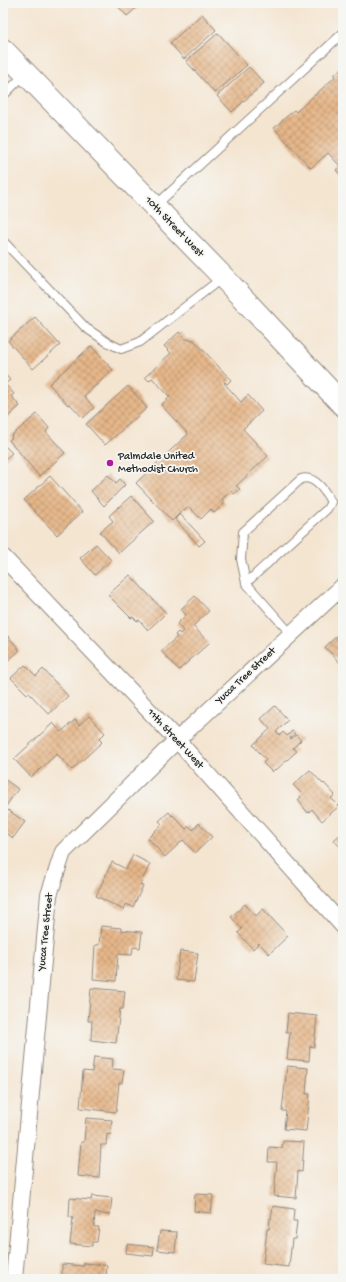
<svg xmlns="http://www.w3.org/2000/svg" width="346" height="1282" viewBox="0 0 346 1282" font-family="'Gochi Hand',sans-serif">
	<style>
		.building { fill: url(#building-cross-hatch) }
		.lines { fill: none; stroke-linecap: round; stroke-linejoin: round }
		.lane-casing { stroke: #90887e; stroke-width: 10 }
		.street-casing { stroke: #90887e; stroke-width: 18 }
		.primary-casing { stroke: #90887e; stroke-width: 24 }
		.lane { stroke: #fff; stroke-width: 8 }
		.street { stroke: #fff; stroke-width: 16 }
		.primary { stroke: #fff; stroke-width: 22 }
		.poi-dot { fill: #b5179e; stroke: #f6f6f2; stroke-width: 1.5 }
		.labels { text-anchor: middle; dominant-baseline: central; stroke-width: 3.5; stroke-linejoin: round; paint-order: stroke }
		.street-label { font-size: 11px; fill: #2b2b2b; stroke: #f6f6f2 }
		.poi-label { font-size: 11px; fill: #2b2b2b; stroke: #f6f6f2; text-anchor: start }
	</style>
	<defs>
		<pattern id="building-cross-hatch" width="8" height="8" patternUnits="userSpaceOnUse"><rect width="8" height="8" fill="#e6b78a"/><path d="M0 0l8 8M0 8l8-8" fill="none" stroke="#bb9571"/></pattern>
	</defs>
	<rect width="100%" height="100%" fill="#f6f6f2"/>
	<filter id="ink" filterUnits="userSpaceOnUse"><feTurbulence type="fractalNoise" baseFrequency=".025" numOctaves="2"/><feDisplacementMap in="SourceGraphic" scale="8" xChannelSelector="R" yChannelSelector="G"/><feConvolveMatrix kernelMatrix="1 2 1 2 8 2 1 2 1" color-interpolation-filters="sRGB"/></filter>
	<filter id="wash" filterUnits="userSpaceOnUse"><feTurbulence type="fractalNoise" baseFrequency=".012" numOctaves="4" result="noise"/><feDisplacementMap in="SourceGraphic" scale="16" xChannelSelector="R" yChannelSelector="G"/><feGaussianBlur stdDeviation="0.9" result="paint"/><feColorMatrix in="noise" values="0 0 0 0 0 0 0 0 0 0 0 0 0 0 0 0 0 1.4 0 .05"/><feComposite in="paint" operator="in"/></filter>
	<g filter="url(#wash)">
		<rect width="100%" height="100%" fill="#f4e5d1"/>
		<g id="blocks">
			<path class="building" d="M115 3H142L127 16Z
				M202 14 216 30 184 59 170 43Z
				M218 33 247 65 215 93 186 61Z
				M249 67 264 83 232 112 217 96Z
				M343 67V178L336 170 340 166 328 153 311 168 274 128 294 110 296 112 335 77 334 75Z
				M35 317 60 345 33 369 8 341Z
				M179 332 186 339 194 340 231 380 227 384 225 382 224 383 241 402 248 395 262 411 243 429 268 456 236 486 240 489 234 494 231 491 222 499 225 503 214 513 211 509 201 519 189 507 185 510 184 509 172 521 136 483 188 434 161 405 170 397 152 378 149 381 145 377 171 353 164 346Z
				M91 346 113 370 84 396 94 408 83 418 70 404 68 405 49 384Z
				M3 372 10 380 5 384 14 394 11 396 20 406 3 421Z
				M128 386 147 408 105 445 86 424Z
				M37 414 49 428 46 432 65 453 39 476 9 440 12 438 11 436Z
				M3 444 12 453 3 461Z
				M108 475 116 483 120 479 125 485 104 506 91 491Z
				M50 476 82 512 57 535 24 500Z
				M131 496 154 521 119 553 100 532 113 521 109 516Z
				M180 514 205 541 199 546 175 519Z
				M96 544 111 560 95 575 80 558Z
				M130 575 166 613 148 630 139 620 137 621 133 617 131 618 108 595Z
				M195 596 209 611 193 626 209 643 179 670 161 651 177 637 175 635 178 632 180 634 183 631 177 624 186 615 181 609Z
				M341 632 343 634V666L325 647Z
				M8 636 19 649V651L3 665V640Z
				M25 665 36 676 43 669 68 696 49 714 29 693 27 694 11 678Z
				M275 706 288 720 276 732 280 735 283 732 287 736 292 731 295 734 290 738 291 739 296 735 301 740 293 748 297 751 276 770 275 769 272 772 263 763 266 760 253 745 270 729 261 719Z
				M89 716 105 733 99 739 102 742 72 770 57 754 31 777 14 759 53 723 61 732 75 720 79 725Z
				M310 770 323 784 324 783 335 795 331 798 339 806 322 821 312 809 308 813 298 800 301 797 299 795 301 793 293 785Z
				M3 778 18 789 3 810Z
				M8 810 25 822 13 838 3 831V816Z
				M169 812 172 816 173 815 186 829 189 826 193 830 199 823 212 837 195 853 183 840 165 857 148 838 162 824 159 821Z
				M343 832V850L334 840Z
				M133 855 150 864 140 885 143 886 133 907 126 904 124 910 96 896 112 862 126 869Z
				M3 857 7 858 4 875H3Z
				M245 904 256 916 263 909 288 936 269 954 259 943 253 949 238 933 242 929 231 917Z
				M101 926 121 928V930L142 932 140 948 133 947 132 955 118 954 116 981 93 979 95 945H99Z
				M180 951 198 953 194 982 176 980Z
				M91 988 125 991 123 1009H120L116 1043 91 1040 92 1021H88Z
				M288 1013 317 1016 314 1047 310 1046 309 1061 287 1059 290 1032H286Z
				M94 1057 113 1059 112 1069 124 1070 122 1083H119L116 1112 80 1108 83 1071 92 1072Z
				M287 1066 308 1068 306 1094H310L306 1131 284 1129 286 1111H282Z
				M86 1118 112 1120 110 1135 107 1134 106 1145H101L99 1178 78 1176 81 1142H84Z
				M283 1141 304 1142 302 1172 298 1171 296 1198 274 1196 277 1162H268L269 1147 282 1148Z
				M195 1194 213 1195 211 1213 194 1211Z
				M92 1196 112 1198 110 1215 95 1213 94 1227H99L97 1242H92V1246L70 1244 73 1218 69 1217 70 1198 91 1200Z
				M273 1206 294 1209 293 1221H297L295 1239H292L289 1267 263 1264 267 1229H269L270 1218 271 1219Z
				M160 1231 177 1232 175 1252 157 1250Z
				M127 1244 154 1247 153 1256 126 1253Z
				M84 1263 107 1265 106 1279H62V1264L84 1266Z"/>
		</g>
	</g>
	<g filter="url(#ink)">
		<use href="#blocks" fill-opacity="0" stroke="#90887e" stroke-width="1"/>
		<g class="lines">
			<g class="lane-casing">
				<path id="lane" d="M3 96 25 74
					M155 206 343 33
					M3 241 86 328 107 342 121 349 140 342 222 278
					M246 583 327 509 331 502C325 491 314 475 301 479L243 532 241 559 246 583 291 634"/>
			</g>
			<g class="street-casing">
				<path id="street" d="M3 557 177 740 343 926
					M14 1279 49 895 63 852 177 740 343 586"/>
			</g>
			<g class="primary-casing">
				<path id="primary" d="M3 50 223 277 343 405"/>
			</g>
			<use href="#lane" class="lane"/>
			<use href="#street" class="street"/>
			<use href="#primary" class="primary"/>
		</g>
	</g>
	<circle class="poi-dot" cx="110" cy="463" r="4"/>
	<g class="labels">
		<g class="street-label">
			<text transform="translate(174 227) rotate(46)">10th Street West</text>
			<text transform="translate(246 676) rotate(-43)">Yucca Tree Street</text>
			<text transform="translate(175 739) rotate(47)">11th Street West</text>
			<text transform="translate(46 932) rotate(-84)">Yucca Tree Street</text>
		</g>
		<g class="poi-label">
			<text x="118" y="457">Palmdale United<tspan x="118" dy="13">Methodist Church</tspan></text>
		</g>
	</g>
	<rect width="346" height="1282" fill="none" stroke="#f6f6f2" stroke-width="16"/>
</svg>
